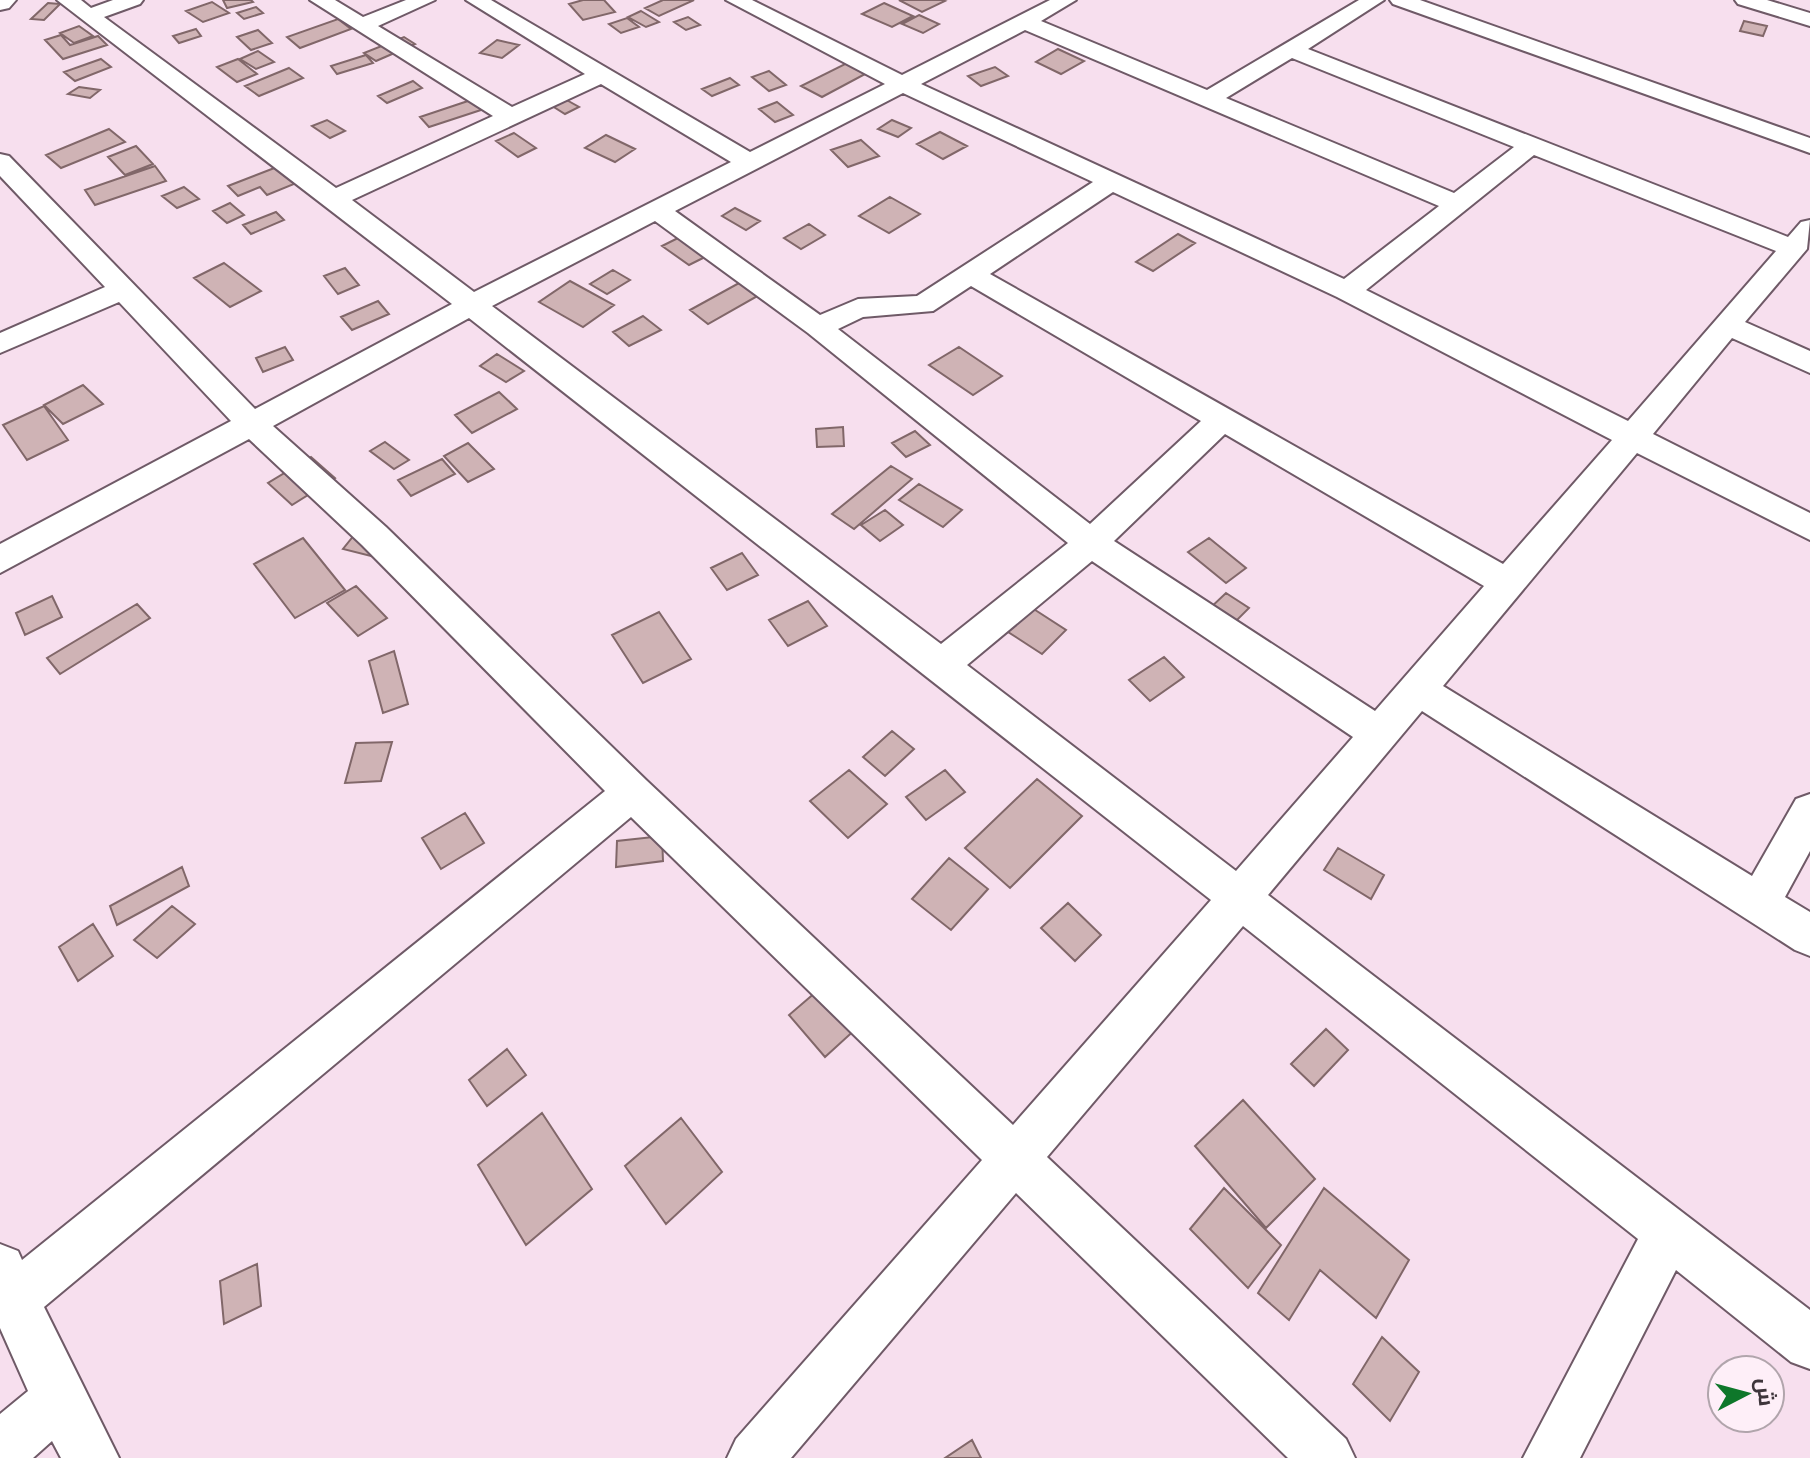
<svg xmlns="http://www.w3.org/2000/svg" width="1810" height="1458" viewBox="0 0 1810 1458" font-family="'Crimson Pro',Cairo,serif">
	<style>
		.building { fill: #cfb3b5; stroke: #816769; stroke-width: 2 }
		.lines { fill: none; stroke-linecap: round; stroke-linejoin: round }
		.minor-casing { stroke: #6f5a67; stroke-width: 4 }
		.tertiary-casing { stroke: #6f5a67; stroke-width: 4 }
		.minor { fill: #fff; fill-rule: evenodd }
		.tertiary { fill: #fff; fill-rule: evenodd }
	</style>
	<rect width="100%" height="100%" fill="#f7dfee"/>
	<path class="building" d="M223 0H251L253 2 227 8Z
		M583 0H604L615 12 583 20 569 4Z
		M663 0H694L659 16 645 8Z
		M899 0H942L945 1 922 12Z
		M212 2 229 13 203 22 186 11Z
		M48 3 60 4 44 20 31 19Z
		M884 3 913 16 892 27 862 14Z
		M256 7 263 13 244 19 237 13Z
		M641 11 659 22 646 27 628 17Z
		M919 15 939 24 923 33 902 24Z
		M688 17 700 25 686 30 674 22Z
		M627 18 639 27 621 33 609 24Z
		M338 19 351 29 300 48 287 37Z
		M1744 21 1767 26 1763 36 1740 31Z
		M79 26 93 36 74 43 60 33Z
		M196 29 201 36 179 43 173 36Z
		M258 30 272 43 251 50 237 37Z
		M61 35 70 45 98 36 107 45 63 59 45 40Z
		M404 37 415 44 376 61 364 53Z
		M497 40 519 45 502 58 480 53Z
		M1058 49 1084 61 1061 74 1036 62Z
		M258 51 274 62 256 69 240 59Z
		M366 55 373 63 337 74 331 66Z
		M101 59 111 67 75 81 64 72Z
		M238 59 257 74 237 82 217 67Z
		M847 63 867 73 822 97 801 86Z
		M995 67 1008 76 981 86 968 76Z
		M289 68 303 78 259 96 245 86Z
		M769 71 786 85 769 91 752 77Z
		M730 78 739 85 712 96 702 89Z
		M413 81 422 88 387 103 378 96Z
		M79 87 100 90 90 98 68 94Z
		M563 98 579 107 565 114 549 104Z
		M474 99 484 109 429 127 420 117Z
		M777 102 793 115 775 122 759 109Z
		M327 120 345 131 330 138 312 126Z
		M892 120 911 128 898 137 878 129Z
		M109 129 125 142 61 168 46 155Z
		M940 132 967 146 943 159 917 144Z
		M514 133 536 148 518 157 496 141Z
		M606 135 635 149 615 162 585 148Z
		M861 140 879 156 848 167 831 150Z
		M136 146 153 164 125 175 108 157Z
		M155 166 166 181 95 205 85 190Z
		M277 167 294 184 267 195 260 187 238 196 228 186Z
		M184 187 199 199 177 208 162 196Z
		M890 197 920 214 889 233 859 216Z
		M230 203 244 215 227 223 213 211Z
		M735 208 760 221 746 230 722 216Z
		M276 212 284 220 251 234 243 225Z
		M809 224 825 235 801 249 784 238Z
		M1178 234 1195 243 1153 271 1136 262Z
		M680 237 707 256 689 265 662 246Z
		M224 263 261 291 230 307 194 278Z
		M345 268 359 285 338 294 324 276Z
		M613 270 630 280 607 294 590 284Z
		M750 277 768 290 708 324 690 310Z
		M570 281 614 305 583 327 539 302Z
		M378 301 389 314 352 330 341 317Z
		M643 316 661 330 629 346 613 332Z
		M285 347 293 360 263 372 256 358Z
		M959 347 1002 376 973 395 929 365Z
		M497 354 524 371 506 382 480 366Z
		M83 385 103 404 63 424 44 405Z
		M499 392 517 409 472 433 455 415Z
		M44 406 68 440 27 460 3 425Z
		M843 427 844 446 817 447 816 429Z
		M915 431 930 445 906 457 892 443Z
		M385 442 409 460 394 469 370 451Z
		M468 443 494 469 468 482 444 456Z
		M311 457 335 478 292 505 268 483Z
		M442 459 455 474 411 496 398 480Z
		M891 466 912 479 854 529 832 514Z
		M919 484 962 510 943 527 899 500Z
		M885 510 903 525 880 541 861 525Z
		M355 534 375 557 343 549Z
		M303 538 345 590 295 618 254 564Z
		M1209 538 1246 568 1226 583 1188 552Z
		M742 553 758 575 727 590 711 568Z
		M356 586 387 618 358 636 327 603Z
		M1226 593 1249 608 1215 642 1191 626Z
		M52 596 62 617 25 635 16 613Z
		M808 601 827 626 788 646 769 620Z
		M137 604 150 618 60 674 47 658Z
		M1029 606 1066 630 1042 654 1005 630Z
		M659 612 691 659 643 683 612 635Z
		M394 651 408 704 383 713 369 661Z
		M1164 657 1184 677 1150 701 1129 680Z
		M892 731 914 749 885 776 863 757Z
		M392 742 381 781 345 783 356 743Z
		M849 770 887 804 848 838 810 801Z
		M945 770 965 792 926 820 906 797Z
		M1037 779 1082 816 1010 888 965 848Z
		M465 813 484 843 441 869 422 838Z
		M662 836 663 861 616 867 617 841Z
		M1338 848 1384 875 1371 899 1324 870Z
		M949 858 988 889 951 930 912 899Z
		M182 867 189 886 117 925 110 906Z
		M1068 903 1101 935 1075 961 1041 928Z
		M172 906 195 924 157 958 134 940Z
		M93 924 113 956 78 981 59 947Z
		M823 986 858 1027 825 1057 789 1015Z
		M1326 1029 1348 1050 1314 1086 1291 1064Z
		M507 1049 526 1075 487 1106 469 1080Z
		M1243 1100 1315 1179 1266 1228 1195 1146Z
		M542 1113 592 1189 526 1245 478 1165Z
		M681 1118 722 1172 666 1224 625 1166Z
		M1224 1188 1281 1245 1248 1288 1190 1229Z
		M1324 1188 1409 1260 1376 1318 1320 1270 1289 1320 1258 1293Z
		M257 1264 261 1306 224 1324 220 1281Z
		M1382 1337 1419 1372 1390 1421 1353 1384Z
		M972 1440 981 1458H945Z"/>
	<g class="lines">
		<g class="minor-casing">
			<path id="minor" d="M57 0H81L91 8 113 0H143L140 4 104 17 336 188 493 116 310 0H335L363 17 406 0H435L378 26 512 107 585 74 466 0H491L750 152 885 84 726 0H752L902 75 1050 0H1076L1041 21 1207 90 1359 0H1384L1308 49 1788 237 1801 222 1810 220 1807 249 1745 322 1810 351V373L1732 338 1653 434 1810 513V540L1637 453 1443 686 1752 876 1796 799 1810 794V851L1785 897 1810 912V956L1795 950 1422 711 1268 895 1810 1310V1369L1791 1362 1676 1270 1580 1458H1523L1638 1239 1243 926 1047 1157 1346 1439 1355 1458H1288L1016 1193 791 1458H727L736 1439 982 1160 631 817 44 1307 119 1458H61L52 1441 33 1458H0V1414L28 1391 0 1328V1244L18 1251 22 1260 605 791 362 545 249 439 0 573V544L231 421 119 302 0 353V333L105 287 0 176V154L9 156 255 409 452 304ZM1025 30 1439 206 1344 279 921 84ZM1292 58 1514 147 1454 193 1226 98ZM601 84 731 162 474 292 352 200ZM903 93 1093 182 917 296 858 299 820 315 675 211ZM1534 155 1776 251 1628 421 1366 290ZM1113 192 1337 297 1612 440 1503 564 990 274ZM655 221 808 333 1068 543 941 644 492 306ZM971 286 1201 421 1090 524 838 329 863 317 933 311ZM469 318 1211 900 1013 1125 646 780 386 527 273 426ZM1225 434 1484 586 1375 711 1114 541ZM1092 561 1353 737 1236 871 967 665Z
				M1390 0H1420L1810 138V153L1393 4Z
				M1735 0H1767L1810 13V26L1738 4Z"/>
		</g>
		<g class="tertiary-casing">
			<path id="tertiary" d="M0 0H16L9 8 0 10Z"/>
		</g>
		<use href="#minor" class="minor"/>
		<use href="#tertiary" class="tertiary"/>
	</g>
	<g transform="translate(1746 1394) rotate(84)"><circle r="38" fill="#feeff8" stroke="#b1a5ac" stroke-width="2"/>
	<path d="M0-6L14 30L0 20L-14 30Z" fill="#0e772a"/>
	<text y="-12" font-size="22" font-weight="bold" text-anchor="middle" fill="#3e353b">ش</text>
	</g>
</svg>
